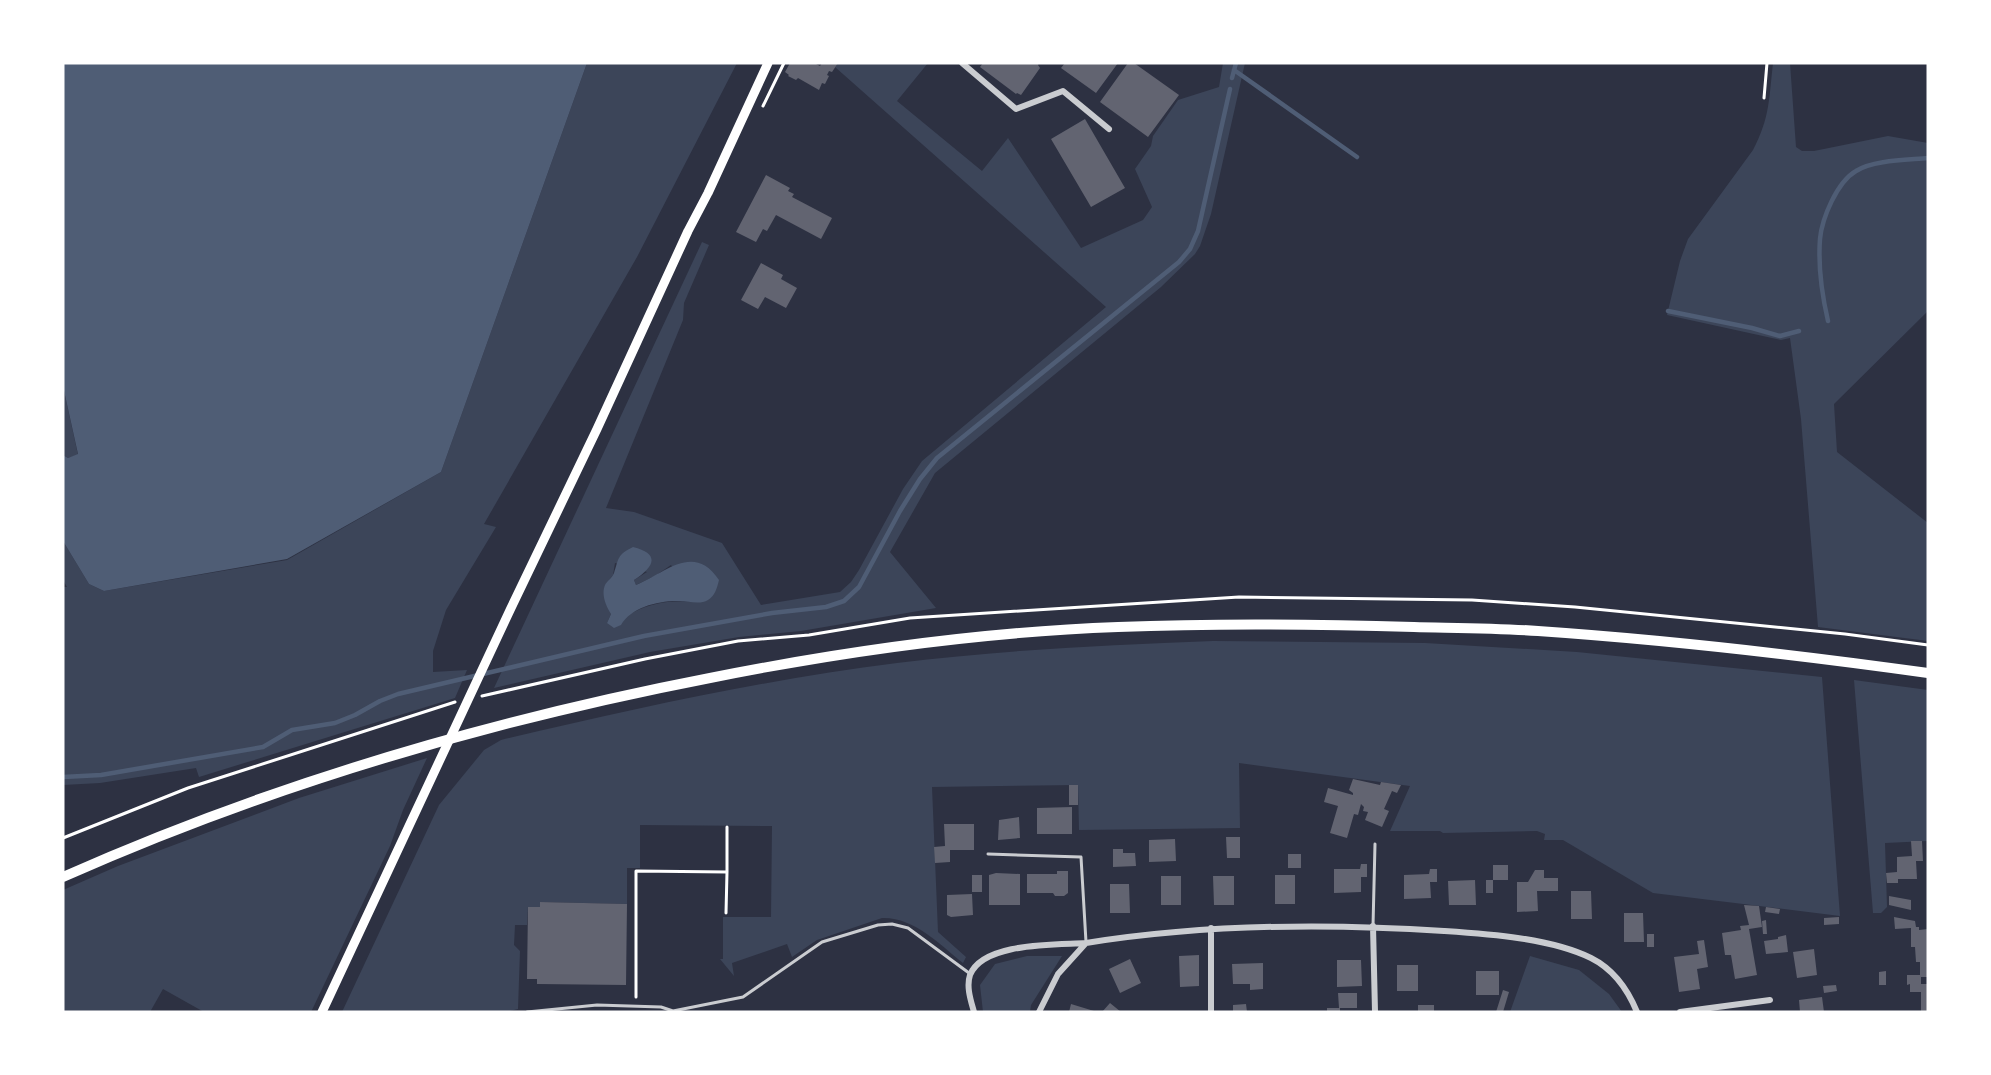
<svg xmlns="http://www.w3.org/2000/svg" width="1991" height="1075" viewBox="0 0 1991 1075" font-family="'Nunito Sans',sans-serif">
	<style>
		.green { fill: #3c4559; fill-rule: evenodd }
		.water { fill: #4f5d75 }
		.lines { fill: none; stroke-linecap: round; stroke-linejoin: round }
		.stream { stroke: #4f5d75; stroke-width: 4.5 }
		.building { fill: #626471 }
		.path { stroke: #fff; stroke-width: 3 }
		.service { stroke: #caccd0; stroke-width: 3 }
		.minor { stroke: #caccd0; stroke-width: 6 }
		.secondary { stroke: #fff; stroke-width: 9 }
		.primary { stroke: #fff; stroke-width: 10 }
	</style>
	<rect width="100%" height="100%" fill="#2d3142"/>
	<path class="green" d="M587 63H737L637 257 484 524 496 527 446 610 433 651V672L467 670 455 698 199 777 196 768 100 783 63 785V587H67L63 580V541L89 584 104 591 287 560 441 472Z
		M838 63H928L897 101 982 171 1008 138 1081 248 1143 220 1152 207 1135 169 1151 146 1153 136 1178 100 1219 87 1223 63H1245L1211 214 1200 246 1195 254 1161 287 935 473 890 552 936 608 801 631 739 637 650 652 494 688 702 242 709 245 684 303 683 320 606 508 634 512 722 543 761 605 840 592 851 582 859 570 903 489 922 461 1106 307 835 67ZM615 563 647 572 634 580 636 585 655 576 671 565 696 602C675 600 653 602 634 612 625 616 618 620 607 623L611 614 605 586 613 575Z
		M1773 63H1790L1796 147 1802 151H1814L1888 136 1928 143V311L1834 404 1837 452 1928 523V641L1818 627 1801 419 1790 338 1781 340 1667 315 1680 261 1688 239 1753 150C1770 118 1769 98 1773 63Z
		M63 386 78 455 68 458 63 455Z
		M1213 641 1425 643 1577 652 1822 677 1840 916 1653 893 1563 840H1544L1545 834 1537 831 1443 833 1440 831H1390L1410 786 1239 763 1240 828 1079 830 1078 785 932 787 938 932 966 957 963 963C939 944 914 917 882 918L817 940 792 957 787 944 732 963 734 976 720 959H723V917H771L772 826 640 825V868H627V904L540 902V907H528L527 925H515L514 945 520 951 518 1009 506 1012H342L439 805 484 750 501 740C632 709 763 680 897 663 1002 650 1107 645 1213 641Z
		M1854 680 1928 690V841L1885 843 1887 907 1881 913H1873Z
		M427 758 403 810 390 846 311 1012H204L163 989 150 1012 63 1011V890L118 866 299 798Z
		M1027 956H1062L1031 1005 1030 1012H983L980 985 995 964Z
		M1530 956 1579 970 1609 994 1622 1012H1510Z"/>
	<path class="water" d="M63 63H587L441 472 287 559 104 591 89 584 63 541V455L68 458 78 454 63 386Z
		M633 547C661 554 654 567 634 580L636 585C665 573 694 542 719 580 717 588 715 596 708 600 700 605 688 601 680 601 660 600 631 607 621 625L614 628 607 623 611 614C606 606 601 595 605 585 607 581 612 578 614 573 619 558 617 555 633 547Z"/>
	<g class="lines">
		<path class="stream" d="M1234 70 1357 157
			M1232 78 1236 63
			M1668 311 1752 328 1780 336 1799 331
			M1828 321C1822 295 1818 265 1820 239 1822 218 1837 182 1856 171 1873 160 1908 160 1928 158
			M63 777 101 775 263 747 292 730 335 723 355 715 380 701 398 694 644 636 772 613 826 607 844 601 859 587 900 511 920 479 937 458 1179 262 1190 249 1198 231 1230 89"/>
	</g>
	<path class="building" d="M790 63H814L820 66 822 63H838L832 72 829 71 827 75 829 76 825 84 822 83 819 90 798 78 796 80 788 76 789 75 785 72Z
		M983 63H1039L1038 65 1040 68 1021 95 1017 93 1016 94 980 67Z
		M1065 63H1118L1096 93 1061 68Z
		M1128 63H1134L1179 95 1148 137 1100 102Z
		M1085 119 1125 188 1091 207 1051 139Z
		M766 175 790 188 788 191 794 194 792 197 832 218 821 239 776 215 767 231 763 229 756 242 736 232Z
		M761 263 783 275 781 279 797 288 786 308 765 297 758 309 741 300Z
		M1353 779 1380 785 1381 782 1401 785 1397 793 1392 791 1384 809 1389 811 1382 827 1365 820 1368 812 1363 811 1364 807 1361 804 1358 815 1354 814 1347 838 1330 833 1338 806 1324 802 1328 788 1353 795V793L1349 790Z
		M1069 785H1078V805H1069Z
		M1072 807V834H1037V808Z
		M1019 817 1020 838 998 840 999 820Z
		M944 824H974V850H950V862L935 863 934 847 945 846Z
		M1226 837H1240V858H1227Z
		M1175 839 1176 861 1149 862V840Z
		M1911 841H1922L1923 861H1916L1917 879H1898V883H1887L1886 873 1897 872V857L1912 856Z
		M1113 849H1123V853H1135L1136 866 1113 867Z
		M1288 854H1301V868H1288Z
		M1361 864H1367V877H1361V892L1334 893V869H1360Z
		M1493 865H1508V880H1493Z
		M1430 869H1437V882H1430L1431 898 1404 899V875L1429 874Z
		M1535 870H1544V878H1558V891H1537L1538 911 1517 912V882H1528Z
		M1057 871H1068V893L1064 896H1055L1053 893H1027V874H1057Z
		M996 873 1020 874V905H989V875Z
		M972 875H982V892H972Z
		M1275 875H1295V904H1275Z
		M1161 876H1181V905H1161Z
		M1213 876H1234V905H1214Z
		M1475 880 1476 905H1449L1448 881Z
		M1486 880H1493V893H1486Z
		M1110 884H1129L1130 913H1110Z
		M1571 891H1591L1592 919H1571Z
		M972 894 973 915 951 917 947 915V895Z
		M1889 896 1911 900V910L1889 905Z
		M540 902 627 904 626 985 537 984V979H527L528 907H540Z
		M1744 905 1759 906 1762 927 1749 929 1757 975 1735 979 1731 955H1725L1722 933 1741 930 1740 926 1749 925Z
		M1766 907 1780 909 1779 914 1765 912Z
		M1624 913H1643L1644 942H1624Z
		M1839 917V924L1824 925V918Z
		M1894 917 1915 921 1916 927H1919V930L1928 929V977H1921V984H1928V1012H1921V992H1910V984L1907 985V975H1920V962H1916L1915 947H1911V928L1895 929Z
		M1766 920 1767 934H1763L1762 921Z
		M1647 934H1654V947H1647Z
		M1786 935 1788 952 1766 954 1764 941 1778 939V937Z
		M1704 940 1708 967 1697 969 1700 989 1679 992 1674 957 1699 954 1697 941Z
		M1814 949 1817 975 1797 978 1793 952Z
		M1199 955V986L1180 987 1179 956Z
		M1130 959 1141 983 1120 993 1109 969Z
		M1337 960H1361L1362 986 1337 987Z
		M1263 963V989L1250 990V984H1233L1232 964Z
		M1397 965H1418V991H1397Z
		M1476 971H1499V995H1476Z
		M1886 971V985H1879V972Z
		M1836 985 1837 991 1824 993 1823 986Z
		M1503 990 1509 992 1503 1012H1496Z
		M1338 993H1357V1008H1339Z
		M1822 997 1824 1012H1800L1799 1000Z
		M1110 1003 1121 1012H1102Z
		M1071 1004 1094 1011V1012H1069Z
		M1246 1004 1247 1012H1233V1005Z
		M1418 1005H1434V1012H1418Z
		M1327 1008H1340V1012H1327Z"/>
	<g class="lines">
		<path class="path" d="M1764 98 1767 63
			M763 106 784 63
			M482 696 645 659 738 641 809 635 910 618 1239 597 1472 600 1575 607 1845 634 1928 645
			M63 838 188 788 455 702
			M726 913 727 872
			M636 997V871L727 872V827"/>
		<path class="service" d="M988 854 1081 857 1086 942
			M1373 926 1375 844
			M527 1012 597 1005 661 1007 673 1011 743 997 822 942 878 925 892 924 908 928 969 973"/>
		<path class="minor" d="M962 63 1016 109 1063 91 1109 129
			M1373 926 1375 1012
			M1211 928V1012
			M974 1012C971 1001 966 987 970 975 983 942 1056 945 1086 943
			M1039 1012 1058 974 1086 943C1205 924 1325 923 1444 931 1489 934 1550 938 1591 958 1613 969 1628 990 1637 1012
			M1680 1012 1770 1000"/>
		<path class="secondary" d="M322 1012 511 608 597 429 688 231 708 193 768 63"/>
		<path class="primary" d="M63 877C270 785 488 721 710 678 845 651 981 632 1118 627 1217 623 1315 624 1414 627 1455 628 1497 628 1538 631 1669 640 1799 655 1928 673"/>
	</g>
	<rect width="1991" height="1075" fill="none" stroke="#ffffff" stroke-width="129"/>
</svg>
